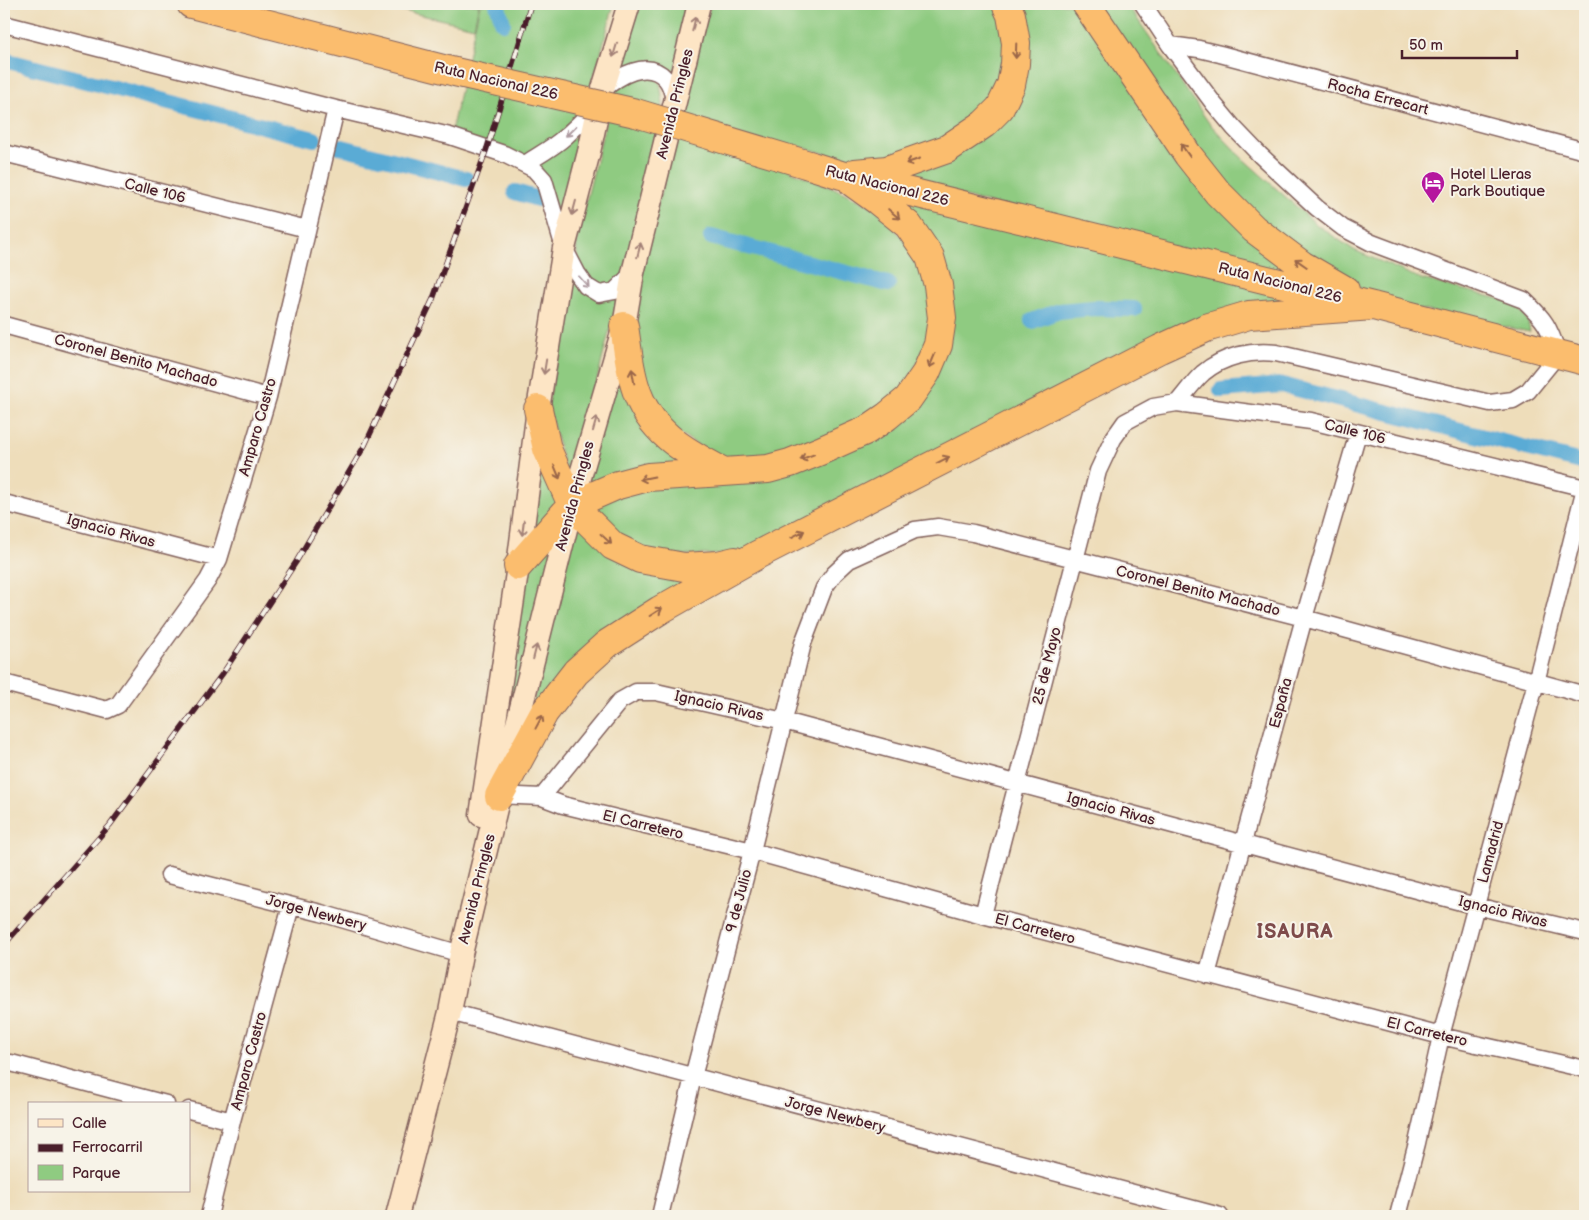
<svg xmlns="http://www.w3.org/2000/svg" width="1589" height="1220" viewBox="0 0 1589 1220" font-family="'Balsamiq Sans',sans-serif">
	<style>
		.green { fill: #8fcb81; stroke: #6c7556 }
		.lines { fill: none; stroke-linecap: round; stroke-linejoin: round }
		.canal { stroke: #5aabd5; stroke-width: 16 }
		.street-casing { stroke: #83625d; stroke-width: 19 }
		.secondary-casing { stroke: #83625d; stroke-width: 25 }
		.highway-casing { stroke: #83625d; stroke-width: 30 }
		.street { stroke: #fff; stroke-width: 16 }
		.secondary { stroke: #fde5c5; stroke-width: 22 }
		.highway { stroke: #fbbd6e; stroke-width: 28 }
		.rail-casing { stroke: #4a1f2b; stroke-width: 5.5 }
		.rail { stroke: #f7f3e8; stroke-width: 4; stroke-dasharray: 11; stroke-linecap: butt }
		.highway-bridge-casing { stroke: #83625d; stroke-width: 30; stroke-linecap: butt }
		.highway-bridge { stroke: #fbbd6e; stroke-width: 28 }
		.oneway { stroke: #a48278 }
		.oneway2 { stroke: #9a6649 }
		.oneway3 { stroke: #ae9aa0 }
		.labels { text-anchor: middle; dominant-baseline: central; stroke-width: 4; stroke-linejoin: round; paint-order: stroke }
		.street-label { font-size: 15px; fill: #4a1f2b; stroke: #f7f3e8 }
		.poi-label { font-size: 15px; fill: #4a1f2b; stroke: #f7f3e8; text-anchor: start }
		.district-label { font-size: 20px; font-weight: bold; letter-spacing: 1px; fill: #7e4b4b; stroke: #f7f3e8 }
	</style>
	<rect width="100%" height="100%" fill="#f7f3e8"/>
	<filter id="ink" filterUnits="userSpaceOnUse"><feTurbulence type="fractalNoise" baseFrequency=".02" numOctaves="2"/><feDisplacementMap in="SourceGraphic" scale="10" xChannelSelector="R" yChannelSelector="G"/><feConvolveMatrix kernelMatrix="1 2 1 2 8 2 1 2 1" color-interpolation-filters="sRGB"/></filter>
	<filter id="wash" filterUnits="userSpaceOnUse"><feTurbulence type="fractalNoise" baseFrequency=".0096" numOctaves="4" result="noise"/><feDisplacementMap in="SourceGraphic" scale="20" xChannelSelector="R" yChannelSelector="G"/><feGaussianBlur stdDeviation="1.12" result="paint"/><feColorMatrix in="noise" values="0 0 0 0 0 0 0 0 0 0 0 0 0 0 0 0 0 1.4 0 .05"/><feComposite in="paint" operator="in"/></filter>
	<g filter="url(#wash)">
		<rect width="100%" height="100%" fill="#eeddba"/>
		<path class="green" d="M373 4H479L474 27Z
			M480 4H614C605 35 589 112 566 131 553 141 537 149 524 158L450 136Z
			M639 4H691L672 80C647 61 649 57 618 71Z
			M711 4H999L1006 29 1003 85 973 126 874 167 798 146 790 171 832 187 875 208 927 264 937 322 899 400 816 446 726 464 656 417 634 349V316L647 246 702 32Z
			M1015 4H1079L1148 108 1323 283 886 178 1001 115Z
			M1092 4H1127L1209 123 1242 158 1317 225 1354 250 1421 279 1504 300 1519 309 1528 321 1530 332 1390 303 1316 266 1249 218Z
			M653 76 660 83 663 104 624 274 607 287 593 284C580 266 575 262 577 239L612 96C625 78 633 78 653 76Z
			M584 130 562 224 539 164Z
			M880 192 1327 302 1264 305 742 554 644 556 584 509 598 499 876 432 950 324Z
			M570 277 583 292 618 297 570 486 548 407Z
			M622 350 697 466 581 494Z
			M540 445 565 504 525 549Z
			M576 516 607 550 719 569 631 621 526 734Z
			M558 531 497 784 521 592 537 553Z"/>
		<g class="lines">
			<path class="canal" d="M497 4 503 23
				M4 60 314 139
				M338 146 466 179
				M515 192 538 199
				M711 237 888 284
				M1032 321 1059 311 1094 308 1134 309
				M1221 390 1282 385 1585 463"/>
		</g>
	</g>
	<g filter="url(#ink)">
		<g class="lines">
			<g class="street-casing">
				<path id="street" d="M1143 4 1170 45 1214 104 1234 128 1260 155 1317 208 1343 228 1372 243 1524 300C1545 320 1549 326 1558 354L1528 391 1513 400 1490 403 1276 353C1251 350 1223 356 1203 373 1193 382 1185 394 1177 403
					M4 24 336 109 450 136 504 154 534 169 544 180 564 248 577 273 586 286 599 294 615 291 633 273
					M1170 45 1199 49 1220 54 1585 151
					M4 153 307 229
					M525 164C539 155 554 147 566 136 573 129 582 122 588 114 593 107 596 98 602 91 618 76 648 58 666 79 672 86 673 96 675 104
					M4 325 268 397
					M4 503 219 559
					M4 683 107 710 118 705 208 580 219 559 268 397 336 109
					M494 795 542 797 563 805 752 851 983 915 1441 1036 1585 1069
					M542 797 620 701 636 692H656L784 721 1476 906 1585 932
					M169 875 321 913 461 954
					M983 915 1098 471 1113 439 1125 422 1153 407 1177 403 1311 421 1585 488 1536 682 1441 1036 1417 1143 1398 1216
					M1207 975 1304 618 1358 433
					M450 1012 1220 1216
					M11 1063 166 1104
					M189 1110 232 1121
					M209 1216 232 1121 291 906
					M660 1216 693 1077 752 851 803 643 824 588 834 574 849 560 915 530 938 527 973 533 1304 618 1585 695"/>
			</g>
			<g class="secondary-casing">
				<path id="secondary" d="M481 815 518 566 538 409 564 248 589 152 602 92 629 4
					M397 1216 450 1012 461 954 499 796 572 505 624 326 633 273 699 4"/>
			</g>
			<g class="highway-casing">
				<path id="highway" d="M191 4 455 72
					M1086 4 1188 155 1218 193 1254 229 1302 265 1345 290
					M809 165 841 175 1373 306 1585 361
					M855 173 887 170 947 149 984 124 1000 108 1011 85 1015 64 1016 43 1011 15 1006 4
					M624 326C627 345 629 367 635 386 648 431 684 451 722 471
					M538 409 547 449 572 505 613 546 640 559 684 567 718 565 735 561
					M518 566 572 505 618 485 648 477 768 469 790 463 820 451 867 430 886 417 908 399 926 373 938 345 942 318 938 285 930 257 908 225 878 201 853 183
					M499 796 544 713 576 672 607 644 660 610 757 555 1160 349 1206 328 1249 315 1373 306"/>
			</g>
			<use href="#street" class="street"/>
			<use href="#secondary" class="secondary"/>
			<use href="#highway" class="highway"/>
			<g class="rail-casing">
				<path id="rail" d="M4 945 110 825 223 673 296 562 365 445 433 299 487 148 531 4"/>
			</g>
			<use href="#rail" class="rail"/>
			<g class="highway-bridge-casing">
				<path id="highway-bridge" d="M455 72 636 113 809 165"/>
			</g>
			<use href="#highway-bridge" class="highway-bridge"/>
		</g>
		<defs><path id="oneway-shaft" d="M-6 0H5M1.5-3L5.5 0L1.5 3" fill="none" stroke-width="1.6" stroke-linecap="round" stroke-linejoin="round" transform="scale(1.25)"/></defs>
		<g class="oneway">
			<use href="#oneway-shaft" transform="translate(694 24) rotate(-77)"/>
			<use href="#oneway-shaft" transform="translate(615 50) rotate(107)"/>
			<use href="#oneway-shaft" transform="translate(574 208) rotate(105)"/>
			<use href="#oneway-shaft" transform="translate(639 250) rotate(-76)"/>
			<use href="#oneway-shaft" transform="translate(545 367) rotate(99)"/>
			<use href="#oneway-shaft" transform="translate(595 424) rotate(-74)"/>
			<use href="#oneway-shaft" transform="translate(523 528) rotate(97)"/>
			<use href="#oneway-shaft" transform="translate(535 652) rotate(-76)"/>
		</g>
		<g class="oneway2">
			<use href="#oneway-shaft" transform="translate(1016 51) rotate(92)"/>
			<use href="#oneway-shaft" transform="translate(1185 150) rotate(-125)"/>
			<use href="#oneway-shaft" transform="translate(913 161) rotate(161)"/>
			<use href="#oneway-shaft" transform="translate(894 214) rotate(40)"/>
			<use href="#oneway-shaft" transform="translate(1301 263) rotate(-145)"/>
			<use href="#oneway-shaft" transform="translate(932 361) rotate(113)"/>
			<use href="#oneway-shaft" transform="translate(633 376) rotate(-100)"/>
			<use href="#oneway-shaft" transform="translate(807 457) rotate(159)"/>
			<use href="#oneway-shaft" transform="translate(943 460) rotate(-27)"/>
			<use href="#oneway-shaft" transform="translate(557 472) rotate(67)"/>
			<use href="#oneway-shaft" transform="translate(647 478) rotate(169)"/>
			<use href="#oneway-shaft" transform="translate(798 534) rotate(-27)"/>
			<use href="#oneway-shaft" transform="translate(606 539) rotate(43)"/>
			<use href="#oneway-shaft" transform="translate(656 612) rotate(-32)"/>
			<use href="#oneway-shaft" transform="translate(539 722) rotate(-62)"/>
		</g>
		<g class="oneway3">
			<use href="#oneway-shaft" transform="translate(571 131) rotate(135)"/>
			<use href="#oneway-shaft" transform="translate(584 282) rotate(48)"/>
		</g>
	</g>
	<defs>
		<g id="hotel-pin" transform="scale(1.25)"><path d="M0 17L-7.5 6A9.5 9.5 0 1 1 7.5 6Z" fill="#b5179e" stroke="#f7f3e8"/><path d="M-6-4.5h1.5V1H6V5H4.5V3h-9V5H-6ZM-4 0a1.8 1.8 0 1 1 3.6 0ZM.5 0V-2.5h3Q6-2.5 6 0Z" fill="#fff"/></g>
	</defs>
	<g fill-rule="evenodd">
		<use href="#hotel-pin" x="1433" y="183"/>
	</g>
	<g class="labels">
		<g class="street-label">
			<text transform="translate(496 81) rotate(13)">Ruta Nacional 226</text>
			<text transform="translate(1378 97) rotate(15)">Rocha Errecart</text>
			<text transform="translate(675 104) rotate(-76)">Avenida Pringles</text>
			<text transform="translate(887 186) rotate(14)">Ruta Nacional 226</text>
			<text transform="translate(155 191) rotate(14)">Calle 106</text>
			<text transform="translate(1280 283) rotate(14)">Ruta Nacional 226</text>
			<text transform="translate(136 361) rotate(15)">Coronel Benito Machado</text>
			<text transform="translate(258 427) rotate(-74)">Amparo Castro</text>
			<text transform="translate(1355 432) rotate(14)">Calle 106</text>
			<text transform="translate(575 496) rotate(-75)">Avenida Pringles</text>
			<text transform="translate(111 531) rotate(15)">Ignacio Rivas</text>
			<text transform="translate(1198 591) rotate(14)">Coronel Benito Machado</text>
			<text transform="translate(1047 666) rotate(-76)">25 de Mayo</text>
			<text transform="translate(1281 703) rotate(-75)">España</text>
			<text transform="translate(719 706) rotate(13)">Ignacio Rivas</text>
			<text transform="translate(1111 809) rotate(15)">Ignacio Rivas</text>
			<text transform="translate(643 825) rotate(14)">El Carretero</text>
			<text transform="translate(1491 852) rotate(-75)">Lamadrid</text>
			<text transform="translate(477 889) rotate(-76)">Avenida Pringles</text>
			<text transform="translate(739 901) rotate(-75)">9 de Julio</text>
			<text transform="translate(1503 912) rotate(14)">Ignacio Rivas</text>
			<text transform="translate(316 913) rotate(15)">Jorge Newbery</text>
			<text transform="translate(1035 929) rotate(15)">El Carretero</text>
			<text transform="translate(1427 1032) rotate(14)">El Carretero</text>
			<text transform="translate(249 1061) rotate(-75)">Amparo Castro</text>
			<text transform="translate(835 1115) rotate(15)">Jorge Newbery</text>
		</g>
		<g class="poi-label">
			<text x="1450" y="174">Hotel Lleras<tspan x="1450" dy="17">Park Boutique</tspan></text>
		</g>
		<g class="district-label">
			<text x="1295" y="932">ISAURA</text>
		</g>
	</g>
	<rect width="1589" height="1220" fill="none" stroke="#f7f3e8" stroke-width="20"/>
	<rect x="28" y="1102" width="162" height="90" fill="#f7f3e8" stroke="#b29e9c"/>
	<rect x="38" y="1119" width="25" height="8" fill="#fde5c5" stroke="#b29e9c"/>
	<text x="72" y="1128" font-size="15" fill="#4a1f2b">Calle</text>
	<rect x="38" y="1144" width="25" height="8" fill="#4a1f2b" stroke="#b29e9c"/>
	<text x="72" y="1152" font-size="15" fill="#4a1f2b">Ferrocarril</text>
	<rect x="38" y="1165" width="25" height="15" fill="#8fcb81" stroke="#b29e9c"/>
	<text x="72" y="1178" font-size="15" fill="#4a1f2b">Parque</text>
	<path d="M1402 50v8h115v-8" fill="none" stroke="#4a1f2b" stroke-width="2.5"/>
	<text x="1409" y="50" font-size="15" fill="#4a1f2b" stroke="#f7f3e8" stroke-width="4" paint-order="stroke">50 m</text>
</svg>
